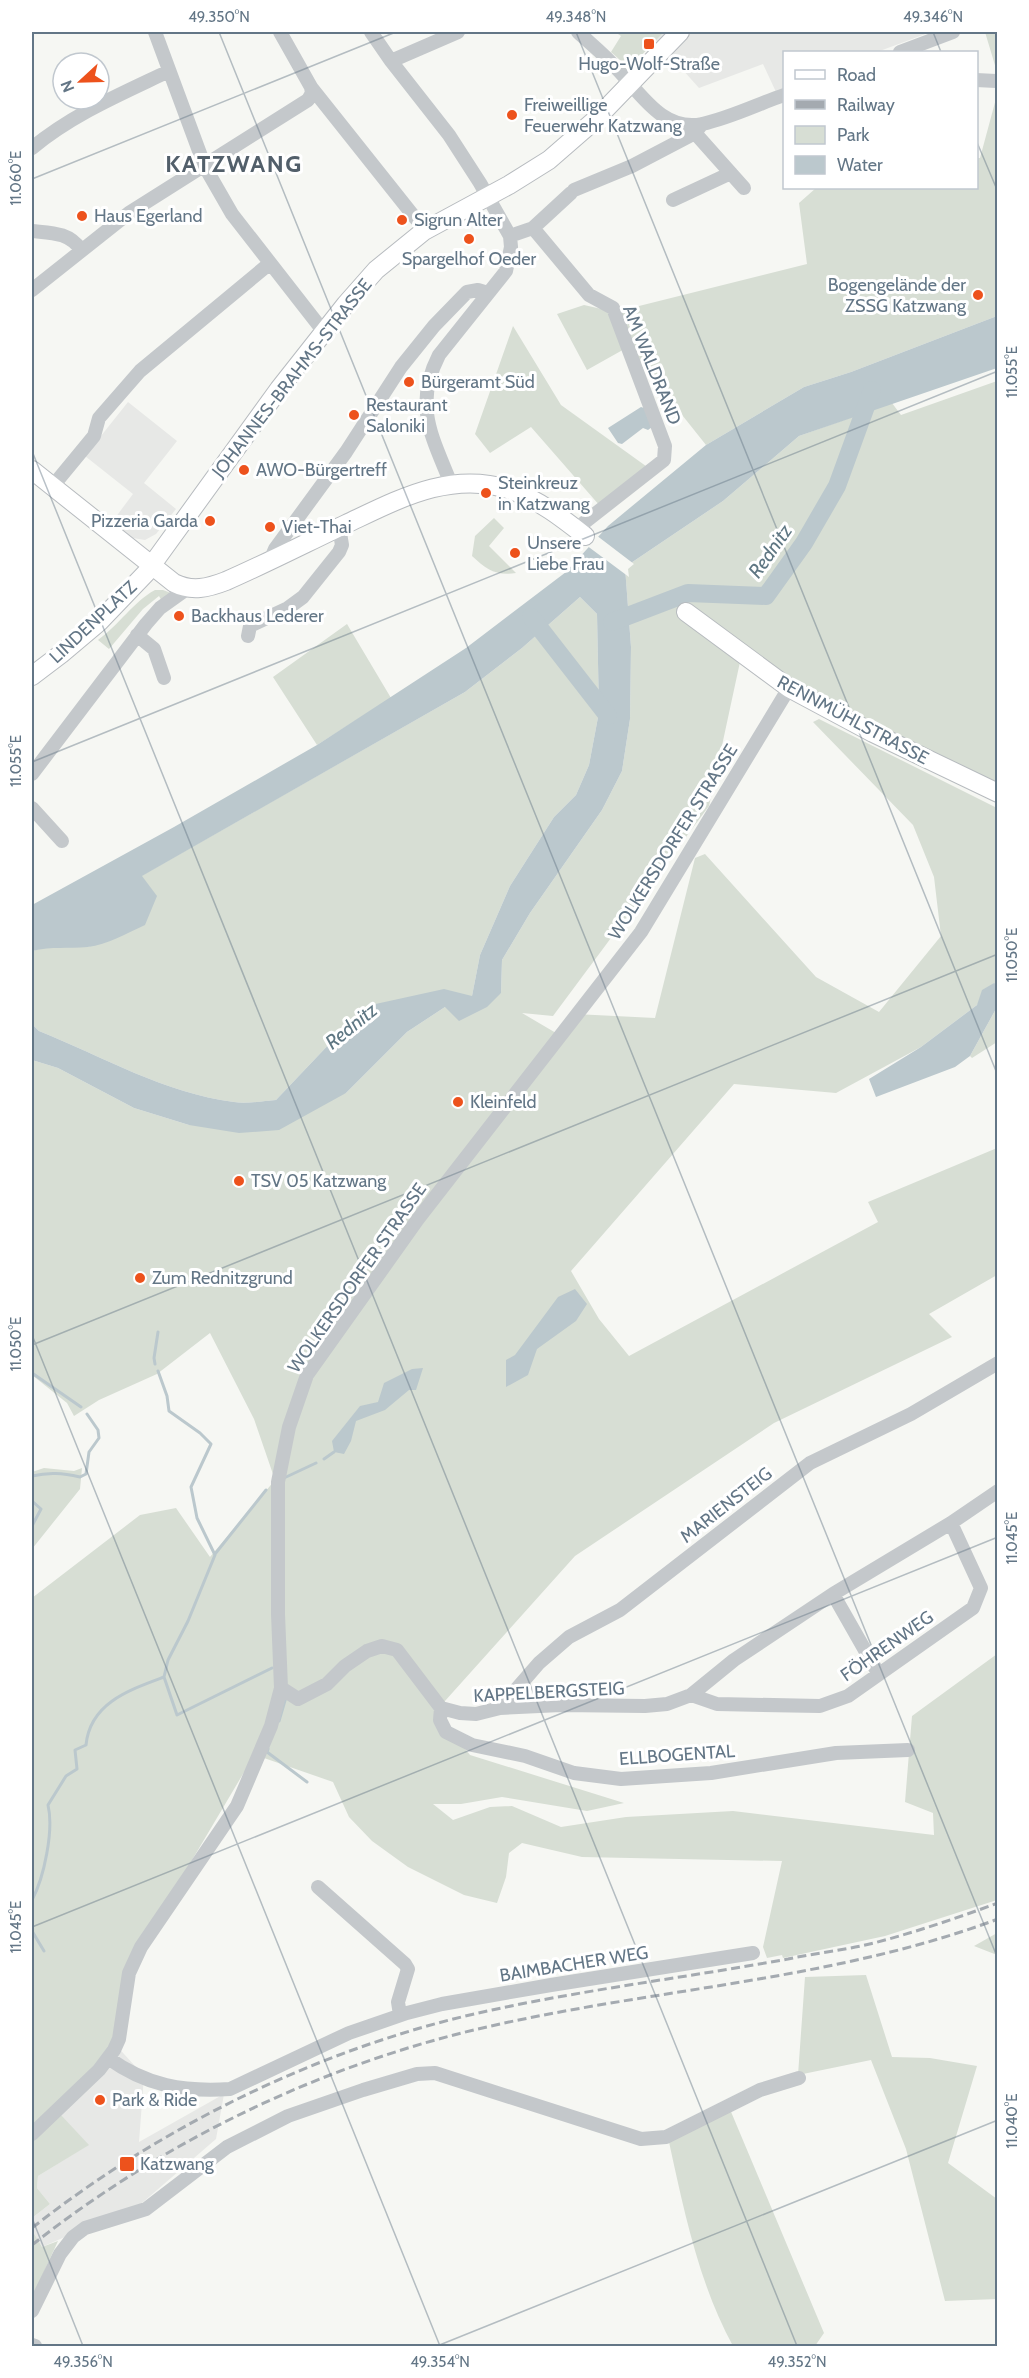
<svg xmlns="http://www.w3.org/2000/svg" width="1029" height="2378" viewBox="0 0 1029 2378" font-family="Cabin,sans-serif">
	<style>
		.built { fill: #e7e8e6 }
		.green { fill: #d7ded4 }
		.water { fill: #bbc8cd }
		.pier { fill: #f6f7f3 }
		.lines { fill: none; stroke-linecap: round; stroke-linejoin: round }
		.stream { stroke: #bbc8cd; stroke-width: 3 }
		.river { stroke: #bbc8cd; stroke-width: 18 }
		.major-casing { stroke: #b7bbbf; stroke-width: 20 }
		.minor { stroke: #c4c8cb; stroke-width: 14 }
		.major { stroke: #fff; stroke-width: 18 }
		.rail { stroke: #a4aab0; stroke-width: 3; stroke-dasharray: 9 4.5; stroke-linecap: butt }
		.ticks { fill: none; stroke: #637686; stroke-width: 1.5; stroke-opacity: 0.45 }
		.poi-dot { fill: #ed521c; stroke: #fff; stroke-width: 2 }
		.labels { text-anchor: middle; dominant-baseline: central; stroke-width: 6; stroke-linejoin: round; paint-order: stroke }
		.poi-label { font-size: 18px; fill: #637686; stroke: #fff; text-anchor: start }
		.street-label { font-size: 18px; fill: #637686; stroke: #fff }
		.water-label { font-size: 20px; font-style: italic; fill: #5f7783; stroke: #fff }
		.district-label { font-size: 24px; font-weight: bold; letter-spacing: 1.5px; fill: #525f6a; stroke: #fff }
		.neatline { fill: none; stroke: #637686; stroke-width: 2 }
		.ticks-label { font-size: 15px; text-anchor: middle; fill: #637686 }
	</style>
	<rect width="100%" height="100%" fill="#f6f7f3"/>
	<path class="built" d="M664 32H931L877 52H784V88L776 92 763 64 699 88 656 40Z
		M128 402 177 441 144 483 176 509 156 534 145 540 133 538 112 522 133 494 85 456Z
		M114 2043 144 2076 139 2142 224 2094 216 2139 142 2203 42 2247 32 2230V2218L50 2204 37 2188 38 2176 88 2145 60 2115Z"/>
	<path class="green" d="M615 32H664L629 68 611 52 621 36Z
		M985 32H997V72Z
		M997 95V316L851 372 804 387 706 445 628 347 587 370 557 314 584 305 615 312 807 264 799 203 816 188H976L977 158H980Z
		M513 326 561 405 650 469 600 506 531 427 490 453 475 434Z
		M997 381V783L826 704 743 648 709 806 553 1016 522 1013 556 1033 575 1014 655 1018 695 858 705 854 816 977 879 1012 941 936 934 877 913 825 813 722 819 719 997 808V984L994 983 977 1005 921 1047 836 1093 734 1084 571 1271 599 1319 629 1356 878 1222 868 1202 997 1148V1275L929 1314 952 1337 774 1423 575 1556 436 1711 470 1755 624 1803 587 1811 502 1797 461 1804H433L453 1820 490 1807 512 1806 561 1827 626 1817 733 1811 934 1835 933 1813 905 1802 912 1716 997 1654V1900L885 1936 783 1958 782 1955 767 1958 763 1947 782 1861 582 1857 522 1843 509 1853 506 1877 497 1903 464 1895 408 1867 372 1841 349 1817 333 1782 264 1758 256 1752 131 1963 114 2043 61 2115 89 2145 38 2176 37 2188 50 2204 32 2218V1598L140 1515 176 1508 210 1557 275 1480 254 1419 210 1333 157 1374 99 1400 74 1416 67 1403 32 1375V1060L58 1068 134 1108 189 1125 346 1093 407 1032 445 1007 501 993 502 960 530 913 602 810 622 771 630 719 631 647 625 567 723 501 799 436 892 403 901 415Z
		M494 518 504 528 489 546 516 573C496 576 487 570 472 556L475 536Z
		M155 590H163L176 595 163 603 159 596 143 609 109 649 98 640C119 625 133 602 155 590Z
		M580 597 597 614 599 712 589 765 576 795 554 817 510 886 480 955 472 996 333 1040 276 1100C263 1101 248 1104 234 1102 164 1093 104 1057 39 1031L32 1024V951L51 946 89 947 141 876 465 692 522 648Z
		M347 624 391 698 317 745 273 677Z
		M997 1007V1042L972 1058 970 1056Z
		M44 1468 74 1471 82 1468 80 1489 32 1549V1472Z
		M997 1933V1955L974 1946Z
		M866 1975 892 2057 930 2058 977 2066 948 2163 997 2199V2299L945 2301 906 2149 871 2060 798 2075 805 1977Z
		M729 2107 824 2333 815 2346H733C699 2284 684 2211 669 2142Z
		M32 2230 42 2247 58 2241 32 2298Z"/>
	<path class="water" d="M997 316V368L799 436 723 501 625 567 631 647 630 719 622 771 602 810 530 913 502 960 501 993 487 1007 459 1021 445 1007 407 1032 346 1093 279 1130 239 1133 189 1125 134 1108 58 1068 32 1060V1024L39 1031C104 1057 164 1093 234 1102 247 1104 263 1101 276 1100L333 1040 371 1005 444 989 472 996 480 955 510 886 554 817 576 795 589 765 599 712 597 614 580 597 522 648 465 692 142 876 157 896 145 925C127 933 107 945 88 947 67 949 53 946 32 951V905L174 827 317 745 466 648 566 572 608 526 706 445 804 387 851 372Z
		M641 407 644 408 652 427 648 430 643 428 622 444 618 443 608 428Z
		M994 983 997 984V1007L970 1056 955 1067 876 1097 869 1079 921 1047 977 1005 982 990Z
		M575 1289 587 1304 576 1321 537 1349 528 1375 506 1387V1360L515 1355 558 1297Z
		M423 1368 416 1390H409L385 1410 356 1421 351 1441 344 1454 334 1452 332 1441 360 1406 378 1402 384 1383 412 1369Z"/>
	<path class="pier" d="M596 535 634 564 628 569 629 577 586 545Z"/>
	<g class="lines">
		<path class="stream" d="M155 1364 154 1358 158 1332
			M158 1371 167 1396 169 1411 200 1433 211 1444 191 1487 197 1518 215 1555 188 1621 168 1660 164 1677 177 1715 272 1668
			M32 1373 81 1407
			M324 1459 334 1452
			M32 1476C49 1472 62 1473 80 1477L86 1474 89 1452 99 1438 98 1430 87 1414
			M284 1478 316 1463
			M32 1501 41 1509 32 1526
			M215 1554 266 1490
			M279 1721 286 1697
			M268 1749 267 1752 307 1782
			M32 1900C44 1878 54 1830 48 1805L66 1776 77 1769 75 1750 86 1745C90 1703 129 1690 164 1677
			M32 1931 44 1951"/>
		<path class="river" d="M531 617 608 716
			M612 622 688 593 766 596 804 543 837 486 872 390"/>
		<g class="major-casing">
			<path id="major" d="M32 470 174 583C192 592 208 588 226 581 267 563 306 543 346 524 399 499 451 470 511 490 539 500 562 518 585 536
				M686 612 789 688 873 733 998 793
				M32 676 61 654 99 622 146 573 279 389 346 304 376 270 424 231 509 185 549 160 595 120 680 32"/>
		</g>
		<path class="minor" d="M155 32 205 167 232 214 324 332
			M371 32 391 61 449 135 480 183 510 236 511 247 506 271 439 355C413 406 432 436 451 484
			M578 32C591 44 606 56 618 70 641 94 663 132 702 124 730 118 758 104 784 95
			M900 52 953 32
			M391 61 458 32
			M976 80 996 81
			M311 87 416 219
			M695 133 744 188
			M32 148C73 114 121 94 169 71
			M574 190 632 166 695 133 702 124
			M673 200 731 173
			M533 228 589 295 613 308 665 446 664 460 576 529
			M32 231C51 233 69 232 81 250
			M510 236 533 228 571 193
			M32 290 129 213 308 100 312 93 311 87 280 32
			M52 487 94 436 99 418 140 371 269 264
			M270 561 275 549 346 452 401 367 434 326 467 292 478 290 488 293
			M137 635 154 649 164 678
			M248 636 250 626 288 608 303 597 339 552 342 545 339 527
			M32 774 146 624 160 608 188 588
			M32 808 62 841
			M833 1594 878 1673
			M281 1688 298 1699 327 1684 345 1666 367 1651 382 1646 397 1650 441 1708 460 1713 476 1714 500 1708 561 1705 645 1706 667 1704 691 1695 734 1660 833 1594 951 1523 998 1491
			M691 1695 717 1704 820 1706 848 1696 973 1608 981 1588 951 1523
			M441 1708 440 1720 446 1732 472 1745 525 1756 574 1773 621 1779 711 1773 836 1753 908 1750
			M500 1708 539 1663 569 1637 620 1610 810 1463 911 1414 998 1363
			M318 1887 405 1964 408 1969 398 2002 400 2015
			M108 2058C147 2086 183 2092 230 2089L349 2033 407 2013 442 2004 551 1985 753 1953
			M32 2134 99 2070 114 2050 119 2039 129 1973 141 1947 237 1806 271 1726 281 1688 278 1614V1482L289 1427 307 1375 418 1219 641 932 789 688
			M32 2311 60 2254 73 2237 85 2228 146 2209 227 2147 288 2116 363 2090 417 2074 435 2073 641 2139 666 2137 760 2090 799 2078
			M32 2345 35 2346"/>
		<use href="#major" class="major"/>
		<path class="rail" d="M32 2228C164 2124 327 2045 492 2010 589 1989 689 1977 788 1959 816 1953 846 1950 874 1943 916 1932 957 1918 998 1903
			M32 2245C165 2140 325 2063 491 2026 659 1988 835 1980 998 1919"/>
	</g>
	<path class="ticks" d="M219 32 998 1959M576 32 998 1076M933 32 941 52M976 140 998 192M32 179 396 32M32 451 797 2346M32 762 998 371M32 1335 440 2346M32 1345 998 954M32 1927 998 1537M32 2218 83 2346M437 2346 998 2120"/>
	<g class="poi-dot">
		<rect x="643" y="38" width="12" height="12" rx="3"/>
		<circle cx="512" cy="115" r="6"/>
		<circle cx="82" cy="216" r="6"/>
		<circle cx="402" cy="220" r="6"/>
		<circle cx="469" cy="239" r="6"/>
		<circle cx="978" cy="295" r="6"/>
		<circle cx="409" cy="382" r="6"/>
		<circle cx="354" cy="415" r="6"/>
		<circle cx="244" cy="470" r="6"/>
		<circle cx="486" cy="493" r="6"/>
		<circle cx="210" cy="521" r="6"/>
		<circle cx="270" cy="527" r="6"/>
		<circle cx="515" cy="553" r="6"/>
		<circle cx="179" cy="616" r="6"/>
		<circle cx="458" cy="1102" r="6"/>
		<circle cx="239" cy="1181" r="6"/>
		<circle cx="140" cy="1278" r="6"/>
		<circle cx="100" cy="2100" r="6"/>
		<rect x="119" y="2156" width="16" height="16" rx="3"/>
	</g>
	<g class="labels">
		<g class="poi-label">
			<text x="649" y="64" text-anchor="middle">Hugo-Wolf-Straße</text>
			<text x="524" y="105">Freiweillige<tspan x="524" dy="21">Feuerwehr Katzwang</tspan></text>
			<text x="94" y="216">Haus Egerland</text>
			<text x="414" y="220">Sigrun Alter</text>
			<text x="469" y="259" text-anchor="middle">Spargelhof Oeder</text>
			<text x="966" y="285" text-anchor="end">Bogengelände der<tspan x="966" dy="21">ZSSG Katzwang</tspan></text>
			<text x="421" y="382">Bürgeramt Süd</text>
			<text x="366" y="405">Restaurant<tspan x="366" dy="21">Saloniki</tspan></text>
			<text x="256" y="470">AWO-Bürgertreff</text>
			<text x="498" y="483">Steinkreuz<tspan x="498" dy="21">in Katzwang</tspan></text>
			<text x="198" y="521" text-anchor="end">Pizzeria Garda</text>
			<text x="282" y="527">Viet-Thai</text>
			<text x="527" y="543">Unsere<tspan x="527" dy="21">Liebe Frau</tspan></text>
			<text x="191" y="616">Backhaus Lederer</text>
			<text x="470" y="1102">Kleinfeld</text>
			<text x="251" y="1181">TSV 05 Katzwang</text>
			<text x="152" y="1278">Zum Rednitzgrund</text>
			<text x="112" y="2100">Park &amp; Ride</text>
			<text x="140" y="2164">Katzwang</text>
		</g>
		<g class="street-label">
			<text transform="translate(652 365) rotate(68)">AM WALDRAND</text>
			<text transform="translate(292 378) rotate(-52)">JOHANNES-BRAHMS-STRASSE</text>
			<text transform="translate(93 622) rotate(-43)">LINDENPLATZ</text>
			<text transform="translate(853 720) rotate(28)">RENNMÜHLSTRASSE</text>
			<text transform="translate(673 842) rotate(-58)">WOLKERSDORFER STRASSE</text>
			<text transform="translate(357 1278) rotate(-55)">WOLKERSDORFER STRASSE</text>
			<text transform="translate(726 1505) rotate(-38)">MARIENSTEIG</text>
			<text transform="translate(887 1646) rotate(-35)">FÖHRENWEG</text>
			<text transform="translate(549 1692) rotate(-3)">KAPPELBERGSTEIG</text>
			<text transform="translate(677 1755) rotate(-4)">ELLBOGENTAL</text>
			<text transform="translate(574 1964) rotate(-9)">BAIMBACHER WEG</text>
		</g>
		<g class="water-label">
			<text transform="translate(770 551) rotate(-55)">Rednitz</text>
			<text transform="translate(351 1026) rotate(-39)">Rednitz</text>
		</g>
		<g class="district-label">
			<text x="234" y="163">KATZWANG</text>
		</g>
	</g>
	<rect width="1029" height="2378" fill="none" stroke="#ffffff" stroke-width="66"/>
	<rect x="783" y="51" width="195" height="138" fill="#ffffff" stroke="#c1c8cf" stroke-width="1.5"/>
	<rect x="795" y="70" width="30" height="9" fill="#ffffff" stroke="#c1c8cf" stroke-width="1.5"/>
	<text x="837" y="81" font-size="18" fill="#637686">Road</text>
	<rect x="795" y="100" width="30" height="9" fill="#a4aab0" stroke="#c1c8cf" stroke-width="1.5"/>
	<text x="837" y="111" font-size="18" fill="#637686">Railway</text>
	<rect x="795" y="126" width="30" height="18" fill="#d7ded4" stroke="#c1c8cf" stroke-width="1.5"/>
	<text x="837" y="141" font-size="18" fill="#637686">Park</text>
	<rect x="795" y="156" width="30" height="18" fill="#bbc8cd" stroke="#c1c8cf" stroke-width="1.5"/>
	<text x="837" y="171" font-size="18" fill="#637686">Water</text>
	<g transform="translate(81 81) rotate(248)"><circle r="28" fill="#ffffff" stroke="#c1c8cf" stroke-width="1.5"/>
	<path d="M0-4.5L10 22L0 15L-10 22Z" fill="#ed521c"/>
	<text y="-9" font-size="16" font-weight="bold" text-anchor="middle" fill="#637686">N</text>
	</g>
	<rect x="33" y="33" width="963" height="2312" class="neatline"/>
	<g class="ticks-label">
		<text x="219" y="22">49.350°N</text>
		<text x="576" y="22">49.348°N</text>
		<text x="933" y="22">49.346°N</text>
		<text transform="translate(16 178) rotate(-90)" y="5">11.060°E</text>
		<text transform="translate(1012 372) rotate(-90)" y="5">11.055°E</text>
		<text transform="translate(16 761) rotate(-90)" y="5">11.055°E</text>
		<text transform="translate(1012 955) rotate(-90)" y="5">11.050°E</text>
		<text transform="translate(16 1344) rotate(-90)" y="5">11.050°E</text>
		<text transform="translate(1012 1538) rotate(-90)" y="5">11.045°E</text>
		<text transform="translate(16 1927) rotate(-90)" y="5">11.045°E</text>
		<text transform="translate(1012 2121) rotate(-90)" y="5">11.040°E</text>
		<text x="83" y="2367">49.356°N</text>
		<text x="440" y="2367">49.354°N</text>
		<text x="797" y="2367">49.352°N</text>
	</g>
</svg>
